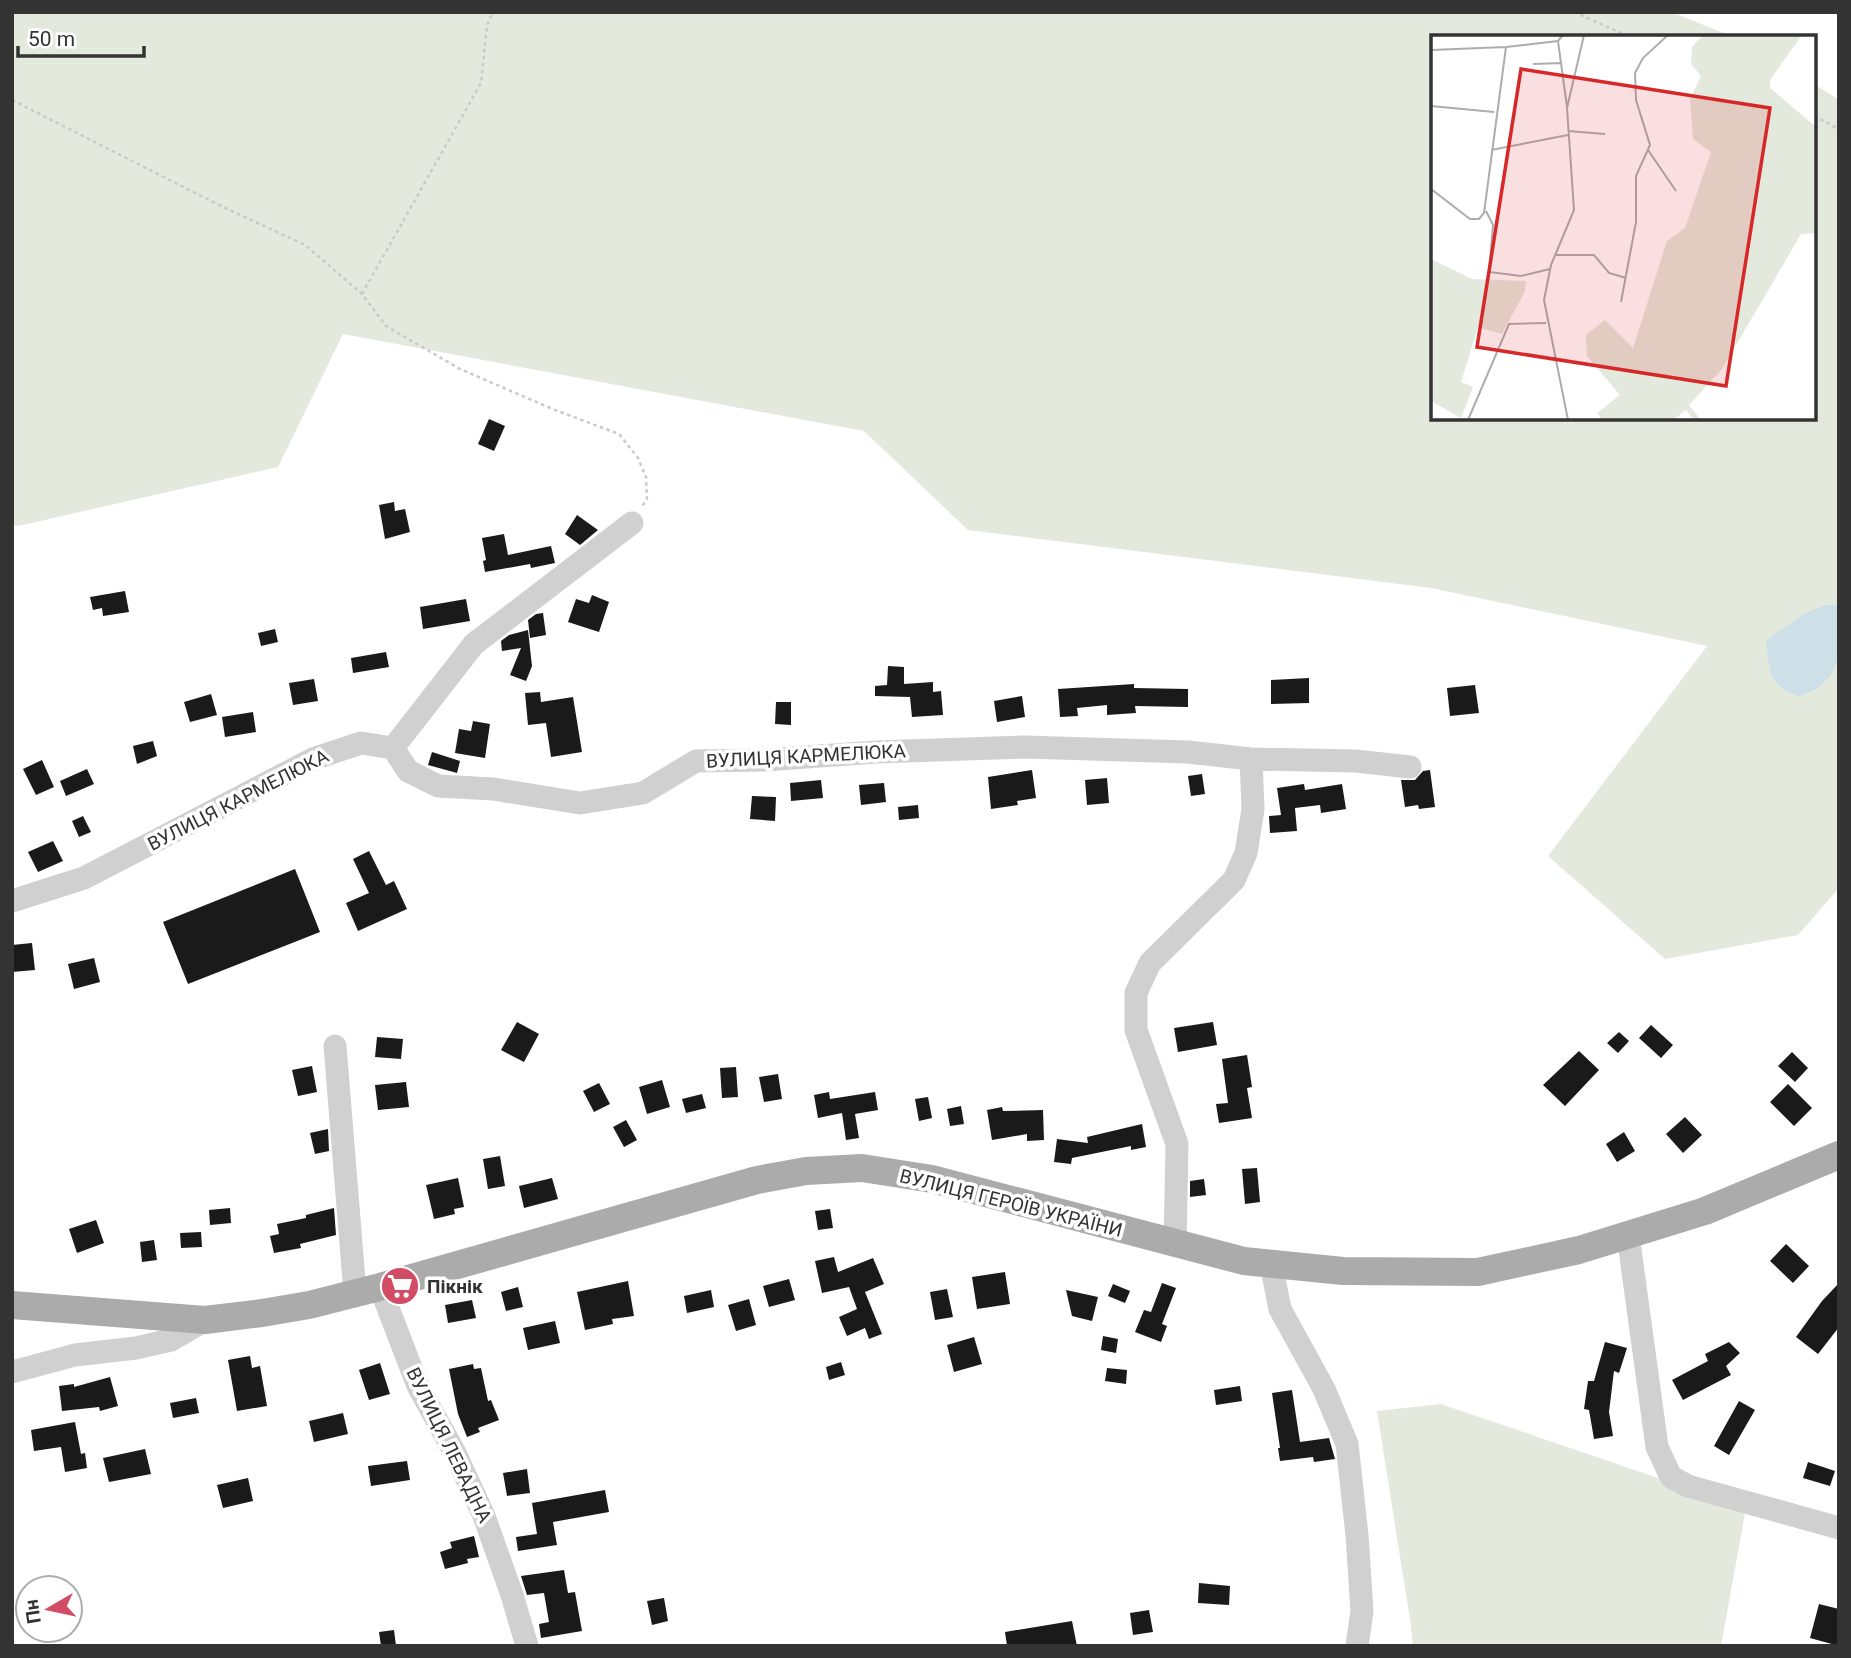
<svg xmlns="http://www.w3.org/2000/svg" width="1851" height="1658" viewBox="0 0 1851 1658" font-family="Roboto,sans-serif">
	<style>
		.green { fill: #e4e9dd }
		.water { fill: #cde0e7 }
		.building { fill: #1a1a1a }
		.lines { fill: none; stroke-linecap: round; stroke-linejoin: round }
		.path { stroke: #cacaca; stroke-width: 2.5; stroke-dasharray: 3.5 3.5; stroke-linecap: butt }
		.minor { stroke: #d0d0d0; stroke-width: 23 }
		.major { stroke: #ababab; stroke-width: 28 }
		.labels { text-anchor: middle; dominant-baseline: central; stroke-width: 7; stroke-linejoin: round; paint-order: stroke }
		.street-label { font-size: 19px; fill: #333; stroke: #fff }
		.poi-label { font-size: 19px; font-weight: bold; fill: #333; stroke: #fff; text-anchor: start }
		.inset-road { fill: none; stroke: #adadad; stroke-width: 2 }
		.view { fill: #d62828; fill-opacity: 0.15; stroke: #d62828; stroke-width: 3.5 }
		.inset-edge { fill: none; stroke: #333; stroke-width: 3.5 }
	</style>
	<rect width="100%" height="100%" fill="#fff"/>
	<path class="green" d="M12 12H1671L1734 37H1433V418H1814V84L1839 100V888L1798 935 1665 959 1548 856 1707 646 1431 588 968 530 864 431 343 334 278 467 18 526 12 525Z
		M1441 1404 1746 1508 1721 1646H1413L1411 1626 1377 1411Z"/>
	<path class="water" d="M1825 605H1839C1839 649 1848 677 1799 697 1768 684 1770 672 1766 641L1802 615Z"/>
	<path class="building" d="M489 419 505 426 494 451 478 444Z
		M394 502 395 511 405 509 410 532 385 539 379 505Z
		M577 515 598 530 580 545 565 534Z
		M504 534 508 555 551 546 555 563 531 568 530 564 485 572 483 561 486 560 482 538Z
		M125 591 129 612 103 616 102 608 93 610 90 597Z
		M592 595 609 602 599 632 568 622 576 599 589 603Z
		M466 599 470 621 423 629 420 607Z
		M543 613 546 635 530 638 528 620 536 614Z
		M275 629 278 642 261 646 258 633Z
		M528 630 532 666 526 681 510 675 521 648 502 651 501 641 509 635Z
		M386 652 389 667 353 673 351 658Z
		M888 666 904 667V684L933 682V692L941 691 943 715 912 717 910 697 875 696V686L887 685Z
		M1309 678V703L1271 704V680Z
		M314 679 318 701 293 705 289 683Z
		M1134 684V688L1188 689V707L1135 706 1136 713 1107 715V705L1077 708 1078 716 1060 717 1058 689Z
		M1475 685 1479 713 1450 716 1447 688Z
		M540 692 541 702 573 697 582 752 551 757 546 723 528 725 525 693Z
		M211 694 217 715 190 722 184 702Z
		M1022 696 1025 717 997 722 994 701Z
		M776 702H791V725L775 724Z
		M253 712 256 732 225 737 222 717Z
		M473 721 490 724 485 758 455 753 459 729 471 731Z
		M153 741 157 756 137 764 133 746Z
		M432 752 460 761 457 773 428 765Z
		M42 760 54 787 36 795 23 769Z
		M87 769 94 784 66 796 60 781Z
		M1032 770 1036 798 1017 801 1018 805 991 809 988 777Z
		M1430 770 1435 807 1419 809 1418 805 1405 807 1401 780H1415L1423 771Z
		M1202 774 1205 794 1191 796 1188 776Z
		M1107 778 1109 803 1087 805 1085 780Z
		M821 780 823 798 791 801 790 783Z
		M884 783 886 802 861 805 859 785Z
		M1304 784 1305 790 1342 784 1346 809 1321 813 1320 805 1295 808 1297 831 1270 833 1269 816 1281 815 1277 788Z
		M752 796 776 797 775 821 750 819Z
		M918 805 919 818 899 820 898 807Z
		M83 816 91 832 79 837 72 821Z
		M53 841 63 861 38 872 28 852Z
		M369 851 386 885 394 881 407 909 358 931 346 903 369 893 353 859Z
		M295 869 320 932 188 984 163 922Z
		M32 943 35 970 12 972V945Z
		M94 958 100 982 74 989 68 964Z
		M517 1022 539 1034 524 1062 501 1050Z
		M1213 1022 1217 1045 1178 1052 1174 1028Z
		M1651 1025 1673 1045 1661 1058 1639 1038Z
		M1619 1032 1629 1041 1618 1053 1607 1043Z
		M377 1037 403 1039 401 1059 375 1057Z
		M1579 1051 1599 1070 1565 1106 1543 1085Z
		M1792 1052 1808 1068 1795 1082 1778 1066Z
		M1247 1055 1252 1087 1247 1088 1252 1118 1219 1123 1216 1104 1228 1103 1222 1059Z
		M312 1066 317 1092 298 1096 292 1070Z
		M736 1067 738 1097 722 1098 720 1068Z
		M778 1074 782 1099 764 1102 759 1077Z
		M662 1080 670 1107 647 1114 639 1087Z
		M406 1082 409 1107 378 1110 375 1085Z
		M599 1083 610 1104 594 1112 583 1091Z
		M1788 1084 1812 1108 1794 1126 1770 1102Z
		M829 1092 830 1099 875 1092 878 1110 855 1114 859 1138 846 1140 842 1113 818 1118 814 1095Z
		M702 1094 706 1108 686 1113 682 1099Z
		M928 1097 932 1118 919 1121 915 1099Z
		M961 1106 964 1124 950 1126 947 1109Z
		M1002 1107 1003 1111 1043 1110 1044 1140 1027 1141V1134L992 1140 987 1110Z
		M1685 1117 1702 1135 1683 1153 1666 1134Z
		M626 1120 637 1140 624 1147 613 1127Z
		M1142 1124 1146 1147 1131 1150V1146L1072 1158 1071 1164 1054 1162 1057 1139 1088 1143 1087 1137Z
		M328 1129 329 1151 315 1154 310 1133Z
		M1624 1132 1635 1151 1617 1162 1606 1144Z
		M500 1156 505 1186 488 1189 483 1159Z
		M1257 1168 1260 1202 1245 1204 1242 1169Z
		M458 1178 464 1207 454 1209 455 1214 434 1219 426 1185Z
		M552 1178 558 1199 524 1208 519 1186Z
		M1204 1179 1206 1195 1190 1197V1181Z
		M230 1208 231 1223 210 1225 209 1210Z
		M334 1208 336 1235 300 1244 301 1248 274 1253 270 1236 279 1234 277 1224 306 1218V1215Z
		M830 1209 833 1228 818 1230 815 1211Z
		M96 1220 104 1243 77 1253 69 1229Z
		M201 1232 202 1247 181 1248 180 1233Z
		M154 1240 157 1260 142 1262 140 1242Z
		M1786 1244 1809 1266 1793 1283 1770 1261Z
		M834 1257 838 1272 873 1258 884 1284 865 1292 882 1334 869 1339 865 1328 847 1336 839 1317 857 1309 849 1287 822 1293 815 1261Z
		M1005 1272 1010 1304 977 1309 972 1277Z
		M789 1279 795 1300 769 1307 763 1286Z
		M628 1281 634 1316 612 1319 613 1324 585 1330 577 1292Z
		M1162 1283 1176 1288 1162 1324 1167 1326 1161 1342 1135 1332 1144 1310 1151 1312Z
		M1839 1283V1327L1818 1354 1796 1337 1822 1301Z
		M1113 1284 1130 1291 1125 1303 1108 1296Z
		M518 1287 523 1307 506 1311 501 1292Z
		M947 1289 953 1317 935 1320 930 1292Z
		M711 1290 714 1307 687 1313 684 1296Z
		M1066 1290 1098 1297 1092 1321 1072 1316Z
		M749 1299 756 1325 736 1331 728 1305Z
		M472 1300 476 1318 448 1323 445 1305Z
		M555 1321 560 1343 528 1350 523 1328Z
		M1103 1336 1118 1339 1116 1353 1101 1350Z
		M974 1337 982 1364 954 1372 947 1345Z
		M1605 1342 1627 1348 1619 1373 1614 1371 1609 1412 1613 1436 1594 1439 1589 1410 1584 1409 1588 1381H1594Z
		M1729 1342 1740 1353 1726 1366 1731 1375 1683 1400 1672 1380 1708 1361 1705 1354Z
		M250 1356 252 1368 260 1366 267 1406 237 1411 228 1360Z
		M841 1362 845 1375 829 1380 826 1367Z
		M380 1363 390 1394 369 1400 359 1370Z
		M473 1364 474 1369 481 1368 488 1401 491 1400 499 1420 478 1428 480 1432 467 1437 458 1414 449 1369Z
		M1107 1368 1127 1370 1126 1384 1105 1381Z
		M110 1377 118 1406 100 1411 99 1407 62 1411 59 1386 74 1384V1387Z
		M1240 1386 1242 1401 1216 1405 1214 1390Z
		M1292 1390 1300 1442 1329 1438 1335 1459 1314 1462 1313 1457 1280 1461 1278 1448H1280L1272 1393Z
		M196 1398 199 1413 173 1418 170 1403Z
		M1739 1401 1755 1410 1729 1455 1714 1446Z
		M343 1413 348 1434 314 1442 309 1421Z
		M75 1422 81 1454 85 1453 87 1468 65 1472 61 1447 34 1451 31 1430Z
		M145 1449 151 1474 109 1482 103 1458Z
		M407 1461 410 1480 371 1486 368 1466Z
		M1808 1462 1835 1471 1830 1486 1803 1478Z
		M527 1469 530 1493 507 1496 503 1473Z
		M248 1478 253 1501 223 1508 217 1485Z
		M605 1490 609 1512 553 1522 557 1545 518 1551 516 1537 537 1534 532 1503Z
		M474 1536 479 1557 467 1559 468 1563 445 1569 440 1552 452 1548 450 1542Z
		M564 1570 568 1593 575 1592 582 1631 541 1638 539 1624 549 1622 544 1593 527 1595 521 1576Z
		M1199 1583 1230 1586 1229 1605 1198 1603Z
		M664 1598 668 1621 652 1625 647 1601Z
		M1819 1604 1839 1609V1646L1810 1638Z
		M1149 1610 1153 1632 1133 1635 1130 1613Z
		M1072 1621 1077 1646H1007L1005 1632Z
		M394 1630 396 1646H381L379 1632Z"/>
	<g class="lines">
		<path class="path" d="M1574 12 1630 37
			M12 100 219 205 305 245 362 294 386 326 460 369 555 410 619 434 638 458 646 477 647 499 641 508
			M1814 116 1839 129
			M362 294 481 83 487 25 493 12"/>
		<path class="minor" d="M393 748 474 644 632 523
			M12 901 84 878 313 759 361 743 393 748 408 771 438 786 493 789 580 803 643 793 696 761 764 760 876 752 1024 747 1188 752 1251 759 1356 761 1410 767
			M335 1046 355 1293
			M1628 1235 1657 1447 1671 1477 1688 1486 1839 1528
			M1175 1244 1177 1144 1136 1030V993L1150 963 1234 880 1246 853 1253 809 1251 759
			M1271 1264 1280 1309 1324 1389 1347 1444 1357 1535 1362 1611 1357 1646
			M380 1287 418 1386 455 1453 484 1516 512 1595 527 1646
			M12 1372 75 1355 136 1348 171 1340 205 1320"/>
		<path class="major" d="M12 1305 205 1320 262 1313 309 1305 380 1287 757 1180 806 1171 862 1168 932 1179 1244 1261 1343 1271 1478 1272 1579 1250 1705 1211 1839 1155"/>
	</g>
	<defs>
		<g id="supermarket-disc" transform="scale(2.0125)"><circle r="9.5" fill="#d34c65" stroke="#fff"/><path d="M-6-5.5h2.5l.6 2H6L4.5 2H-2.5L-4.4-4H-6ZM-1.5 3.2a1.3 1.3 0 1 0 .1 0ZM3 3.2a1.3 1.3 0 1 0 .1 0Z" fill="#fff"/></g>
	</defs>
	<g fill-rule="evenodd">
		<use href="#supermarket-disc" x="400" y="1286"/>
	</g>
	<g class="labels">
		<g class="street-label">
			<text transform="translate(806 756) rotate(-3)">ВУЛИЦЯ КАРМЕЛЮКА</text>
			<text transform="translate(238 800) rotate(-27)">ВУЛИЦЯ КАРМЕЛЮКА</text>
			<text transform="translate(1011 1203) rotate(14)">ВУЛИЦЯ ГЕРОЇВ УКРАЇНИ</text>
			<text transform="translate(449 1445) rotate(64)">ВУЛИЦЯ ЛЕВАДНА</text>
		</g>
		<g class="poi-label">
			<text x="427" y="1286">Пікнік</text>
		</g>
	</g>
	<g transform="translate(1431 35)">
		<rect width="385" height="385" fill="#fff"/>
		<path d="M272 0H371L339 45V53L385 92V198L370 199 291 334 258 370 270 385H263L255 375 242 385H172L166 378 189 360 156 321 155 300 174 285 202 313 236 206 254 193 280 117 262 104 259 64 270 41 260 29 261 12ZM0 224 41 244 95 246 94 256 71 299 47 292 30 347 42 352 30 383 0 366Z" fill="#e4e9dd"/>
		<path class="inset-road" d="M127 6 136 72M0 15 75 12 127 6 132 0M102 29 131 28M0 71 63 77M137 96 174 99M60 115 137 100M217 115 245 156M0 154 39 184H48L53 178 75 12M55 176 62 190 58 237 90 241 119 234M124 220H163L178 238 195 243M190 267 205 187V141L219 110 205 65 204 38 212 23 237 0M37 385 78 289 115 288M137 385 113 265 120 230 143 175 136 73 153 0"/>
		<path class="view" d="M90 34 339 73 295 351 46 312Z"/>
		<rect width="385" height="385" class="inset-edge"/>
	</g>
	<rect width="1851" height="1658" fill="none" stroke="#333333" stroke-width="28"/>
	<g transform="translate(49 1609) rotate(261)"><circle r="33" fill="#ffffff" stroke="#adadad" stroke-width="2"/>
	<path d="M0-5L12 26L0 18L-12 26Z" fill="#d34c65"/>
	<text y="-10" font-size="19" font-weight="bold" text-anchor="middle" fill="#333333">Пн</text>
	</g>
	<path d="M18 46v10h126v-10" fill="none" stroke="#333333" stroke-width="3.5"/>
	<text x="28" y="46" font-size="21" fill="#333333" stroke="#ffffff" stroke-width="5" paint-order="stroke">50 m</text>
</svg>
